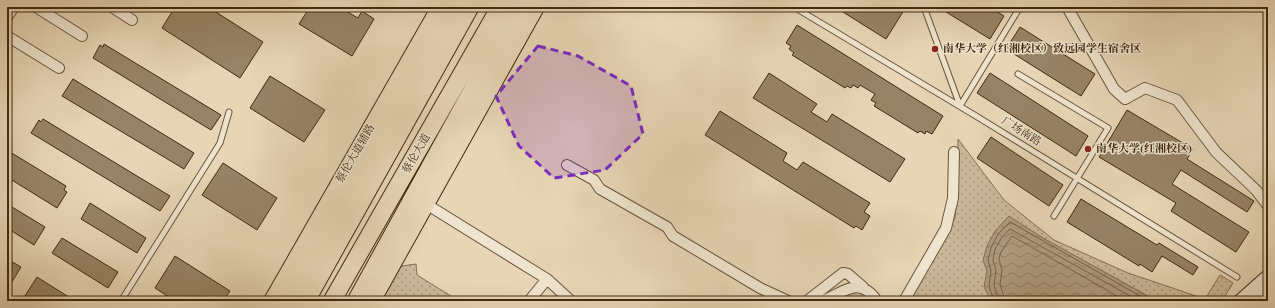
<svg xmlns="http://www.w3.org/2000/svg" width="1275" height="308" viewBox="0 0 1275 308" font-family="'Old Standard TT','Noto Serif SC',serif">
	<style>
		.grass { fill: url(#grass-dots); stroke: #867154 }
		.water { fill: url(#water-waves); stroke: #836e51 }
		.lines { fill: none; stroke-linecap: round; stroke-linejoin: round }
		.shore { stroke: #786246; stroke-width: 1 }
		.building { fill: #978365; stroke: #412a0f }
		.service-casing { stroke: #6a5538; stroke-width: 7 }
		.minor-casing { stroke: #6a5538; stroke-width: 12 }
		.secondary-casing { stroke: #412a0f; stroke-width: 16 }
		.primary-casing { stroke: #412a0f; stroke-width: 18 }
		.trunk-casing { stroke: #412a0f; stroke-width: 19 }
		.service { stroke: #efe4cf; stroke-width: 5 }
		.minor { stroke: #efe4cf; stroke-width: 10 }
		.secondary { stroke: #efe4cf; stroke-width: 14 }
		.primary { stroke: #e7d5b5; stroke-width: 16 }
		.trunk { stroke: #e7d5b5; stroke-width: 17 }
		.marked { fill: #7b2cbf; fill-opacity: 0.2; stroke: #7b2cbf; stroke-width: 3; stroke-dasharray: 8 5; stroke-linejoin: round }
		.poi-dot { fill: #8f2418; stroke: #efe4cf; stroke-width: 1.5 }
		.labels { text-anchor: middle; dominant-baseline: central; stroke-width: 3; stroke-linejoin: round; paint-order: stroke }
		.poi-label { font-size: 11px; font-weight: bold; fill: #412a0f; stroke: #efe4cf; text-anchor: start }
		.street-label { font-size: 11px; fill: #412a0f; stroke: #efe4cf }
	</style>
	<defs>
		<pattern id="grass-dots" width="8" height="8" patternUnits="userSpaceOnUse"><rect width="8" height="8" fill="#cbb899"/><path d="M2 2h.1M6 6h.1" fill="none" stroke="#a6967b" stroke-width="1.8" stroke-linecap="round"/></pattern>
		<pattern id="water-waves" width="16" height="10" patternUnits="userSpaceOnUse"><rect width="16" height="10" fill="#af9b7d"/><path d="M0 5q4-4 8 0t8 0" fill="none" stroke="#907f65"/></pattern>
	</defs>
	<rect width="100%" height="100%" fill="#e7d5b5"/>
	<filter id="stains"><feTurbulence type="fractalNoise" baseFrequency=".005" numOctaves="4"/><feColorMatrix values="0 0 0 0 .2 0 0 0 0 .09 0 0 0 0 .02 0 0 0 .5 -.17"/></filter>
	<radialGradient id="worn" r=".72"><stop offset=".6" stop-color="#630" stop-opacity="0"/><stop offset="1" stop-color="#630" stop-opacity=".3"/></radialGradient>
	<path class="grass" d="M958 139 1004 200 1054 240 1128 273 1205 299 1220 275 1233 283 1222 301H907L934 258 955 218 957 199Z
		M416 264 417 275 459 301H379L398 270 402 266Z
		M863 290 873 301H832L855 291Z"/>
	<path class="water" d="M1009 216 1043 238 1157 301H991L984 287 987 271 983 260 987 246 995 231Z"/>
	<g class="lines">
		<path class="shore" d="M994 301 989 286 991 271 988 260 991 248 998 234 1010 222 1149 301
			M999 301 994 285 996 270 993 260 995 249 1002 237 1010 229 1139 301
			M1005 301 1000 284 1002 270 999 259 1001 252 1012 236 1126 301"/>
	</g>
	<path class="building" d="M175 7H208L263 42 240 78 162 28Z
		M310 7H339L358 18 362 11 374 19 352 56 299 24Z
		M835 7H906L886 39Z
		M938 7H989L1004 16 990 39Z
		M797 25 943 116 932 134 926 131 925 134 920 131 918 133 874 106 876 103 871 100 875 94 860 85 858 88 853 85 851 88 847 86 845 88 792 55 794 53 789 49 791 46 786 43Z
		M1020 27 1095 74 1081 96 1006 49Z
		M104 44 221 115 211 130 93 58 100 45 103 47Z
		M769 73 817 104 811 112 827 122 832 114 905 159 890 182 753 98Z
		M990 73 1088 136 1076 156 977 93Z
		M270 76 325 110 304 142 250 108Z
		M73 79 194 153 184 169 62 96Z
		M1127 110 1193 149 1187 159 1254 201 1247 212 1181 170 1172 184 1249 232 1236 252 1171 211 1176 203 1099 157Z
		M720 111 787 153 783 161 797 170 803 162 870 203 864 212 870 216 862 230 856 226 854 228 705 135Z
		M43 119 170 196 160 211 31 133 39 120 41 122Z
		M991 137 1063 185 1049 206 977 158Z
		M10 152 66 186 64 190 67 192 57 208 7 177V157Z
		M223 163 277 198 257 230 202 195Z
		M1081 199 1157 245 1159 243 1198 267 1193 275 1162 256 1152 272 1140 264 1139 266 1067 222Z
		M90 203 146 238 137 253 81 219Z
		M7 204 45 227 34 245 7 228Z
		M62 238 118 272 108 288 52 253Z
		M175 256 230 291 223 301H175L155 288Z
		M7 259 21 267 7 290Z
		M37 277 75 301H32L25 296Z"/>
	<g class="lines">
		<g class="service-casing">
			<path id="service" d="M794 7 976 116 1237 277
				M924 7 960 106 1020 7
				M1018 74 1108 128 1054 216
				M121 301 220 143 229 112"/>
		</g>
		<g class="minor-casing">
			<path id="minor" d="M36 7 82 36
				M112 7 132 20
				M1067 7 1114 89 1125 99 1145 88 1177 100 1216 152 1256 190 1268 206
				M7 17 14 7
				M7 36 59 68
				M567 165 594 180 600 189 667 227 673 236 760 288 788 301
				M426 204 547 279 571 301
				M529 301 547 279
				M807 301 843 273 848 274 863 287
				M823 301C845 291 860 276 877 301
				M904 301 946 228 953 198 954 152"/>
		</g>
		<g class="secondary-casing">
			<path id="secondary" d="M1241 301 1268 277
				M1261 301 1268 295"/>
		</g>
		<g class="primary-casing">
			<path id="primary" d="M272 301 440 7
				M372 301 536 7"/>
		</g>
		<g class="trunk-casing">
			<path id="trunk" d="M290 301 454 7
				M306 301 470 7
				M332 301 500 7
				M356 301 518 7"/>
		</g>
		<use href="#service" class="service"/>
		<use href="#minor" class="minor"/>
		<use href="#secondary" class="secondary"/>
		<use href="#primary" class="primary"/>
		<use href="#trunk" class="trunk"/>
	</g>
	<path class="marked" d="M538 46 578 56 631 86 643 134 605 170 554 178 519 146 496 96Z"/>
	<g class="poi-dot">
		<circle cx="935" cy="49" r="4"/>
		<circle cx="1088" cy="149" r="4"/>
	</g>
	<g class="labels">
		<g class="poi-label">
			<text x="943" y="49">南华大学（红湘校区）致远园学生宿舍区</text>
			<text x="1096" y="149">南华大学(红湘校区)</text>
		</g>
		<g class="street-label">
			<text transform="translate(1021 132) rotate(32)">广场南路</text>
			<text transform="translate(356 154) rotate(-60)">蔡伦大道辅路</text>
			<text transform="translate(417 154) rotate(-60)">蔡伦大道</text>
		</g>
	</g>
	<rect width="1275" height="308" fill="none" stroke="#e7d5b5" stroke-width="24"/>
	<rect x="8" y="8" width="1259" height="292" fill="none" stroke="#412a0f" stroke-width="2"/>
	<rect x="12" y="12" width="1251" height="284" fill="none" stroke="#412a0f"/>
	<rect width="100%" height="100%" filter="url(#stains)"/>
	<rect width="100%" height="100%" fill="url(#worn)"/>
</svg>
